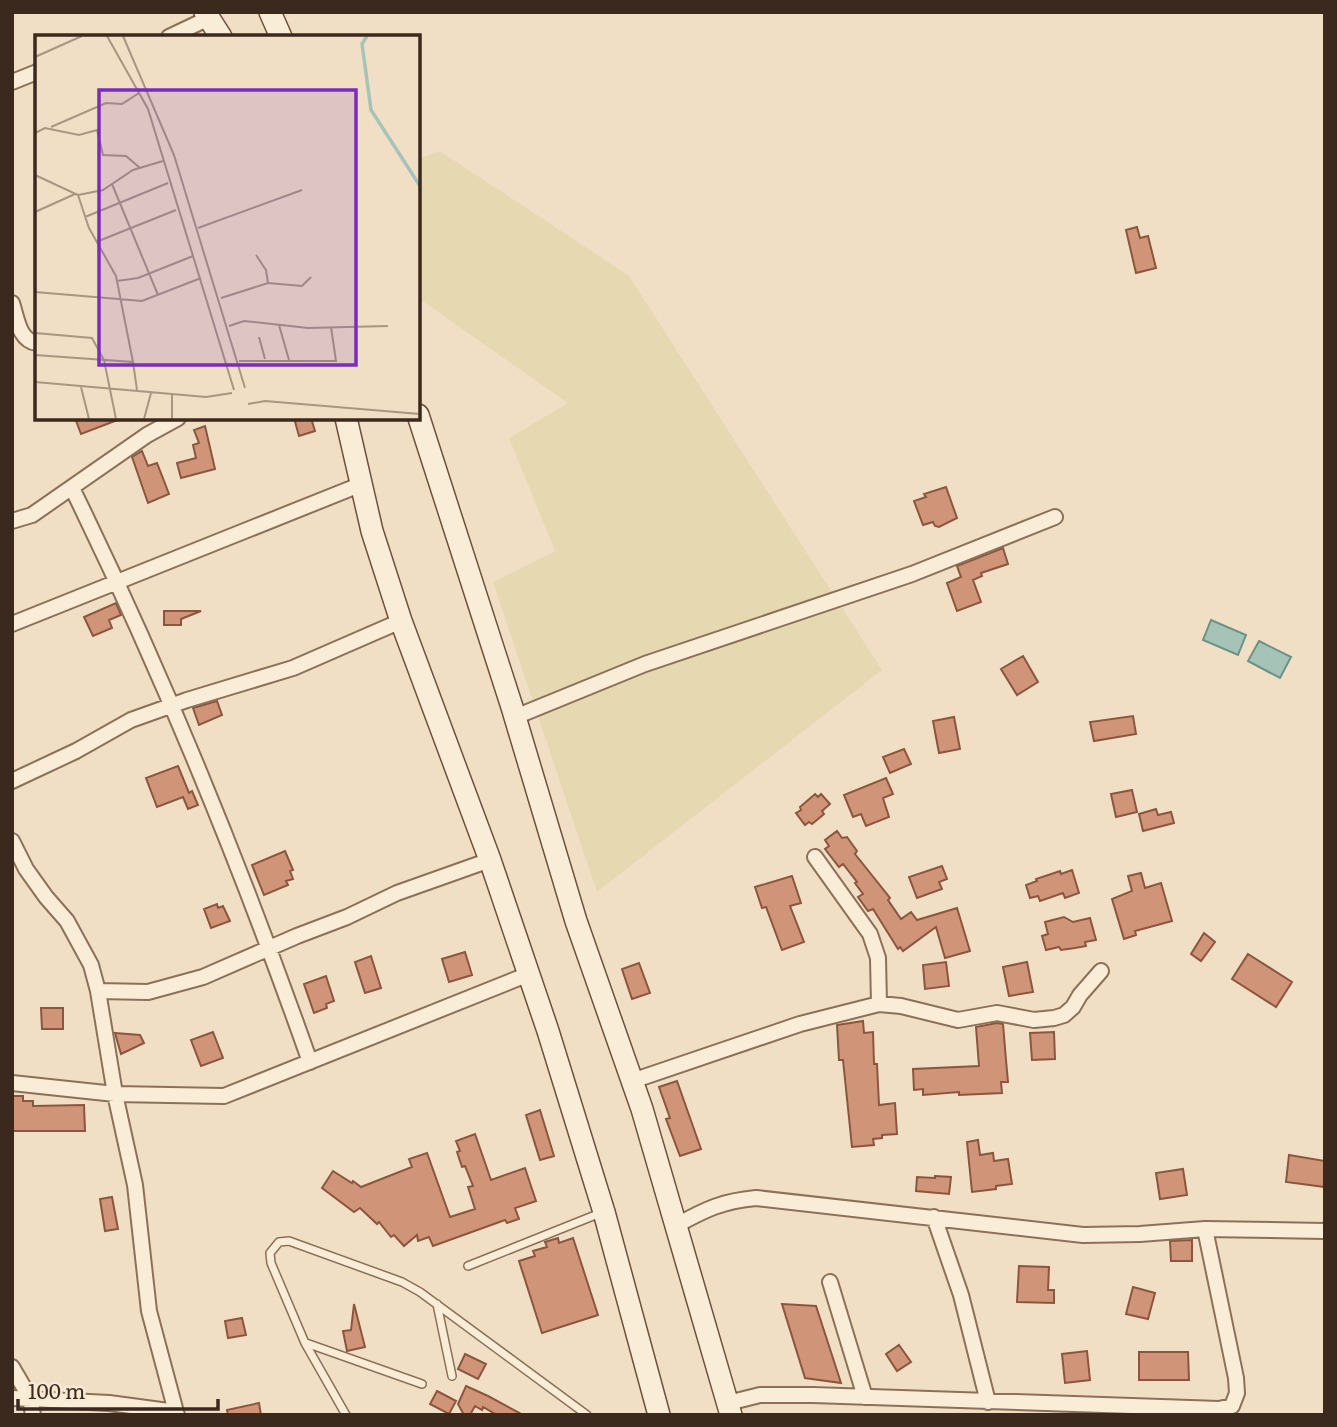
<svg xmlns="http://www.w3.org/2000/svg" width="1337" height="1427" viewBox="0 0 1337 1427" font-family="Literata,serif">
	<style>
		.farmland { fill: #e6d9b1 }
		.water { fill: #a6c3b8; stroke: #6c9285; stroke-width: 2 }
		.building { fill: #d09578; stroke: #8c563e; stroke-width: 2 }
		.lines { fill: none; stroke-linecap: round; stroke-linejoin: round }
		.lane-casing { stroke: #8c7059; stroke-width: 10 }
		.street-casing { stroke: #8c7059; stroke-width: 18 }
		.secondary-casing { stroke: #6d513d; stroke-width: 24 }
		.lane { stroke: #faedd8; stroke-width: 7 }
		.street { stroke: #faedd8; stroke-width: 14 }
		.secondary { stroke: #faedd8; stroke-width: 21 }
		.inset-river { fill: none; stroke: #a6c3b8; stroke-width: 3.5 }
		.inset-road { fill: none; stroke: #a89682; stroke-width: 2 }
		.view { fill: #7b2cbf; fill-opacity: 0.15; stroke: #7b2cbf; stroke-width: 3.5 }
		.inset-edge { fill: none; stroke: #3b291e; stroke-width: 3.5 }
	</style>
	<rect width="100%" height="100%" fill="#f0dfc4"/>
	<path class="farmland" d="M440 151 629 276 882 670 597 892 493 582 555 551 509 438 568 403 418 298V159Z"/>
	<path class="water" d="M1211 620 1246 635 1238 655 1203 640Z
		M1259 641 1291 657 1280 678 1248 661Z"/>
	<path class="building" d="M1137 227 1140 238 1148 236 1156 268 1136 273 1126 230Z
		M75 418H120V419L81 434Z
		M294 418H311L315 431 299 436Z
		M205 426 215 469 181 478 177 463 196 458 193 445 199 443 194 430Z
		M142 451 148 466 157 463 169 494 148 503 132 457Z
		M946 487 957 518 939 527 935 526 933 522 923 525 914 501 926 497 924 494Z
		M1003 548 1008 564 981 573 982 576 973 580 981 602 957 611 947 583 961 577 957 566Z
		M116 603 121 615 109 620 112 628 93 636 84 617Z
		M164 611H201L181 619V625H164Z
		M1023 656 1038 682 1017 695 1001 669Z
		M217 701 222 715 199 725 193 708Z
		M1133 716 1136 734 1094 741 1090 722Z
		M954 717 960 749 939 753 933 721Z
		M904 749 911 764 890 773 883 757Z
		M178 766 189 793 192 791 198 805 188 809 183 797 157 807 146 778Z
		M886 778 893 794 883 798 889 817 866 826 861 814 853 817 844 795Z
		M1132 790 1137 812 1116 817 1111 794Z
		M815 794 818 797 821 794 830 804 822 811 824 814 812 824 809 822 805 825 796 813 801 810 800 807Z
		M1156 809 1158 815 1171 812 1174 823 1143 831 1139 814Z
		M837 831 842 838 847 837 857 851 855 854 890 898 888 900 901 919 911 912 917 920 957 908 970 951 945 958 936 927 903 951 900 947 898 949 873 909 868 911 858 897 863 894 855 883 857 882 843 864 839 867 825 849 829 846 825 840Z
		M285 851 293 870 290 871 293 879 286 881 288 885 264 895 252 865Z
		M942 866 947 879 939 882 942 889 917 898 909 877Z
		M1072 870 1079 893 1065 898 1063 893 1040 901 1038 896 1030 898 1026 885 1037 881 1036 879 1060 871 1061 874Z
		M1141 873 1145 888 1161 883 1172 921 1135 931 1136 935 1124 939 1112 899 1132 891 1128 876Z
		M792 876 801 903 790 906 804 942 782 950 766 907 762 908 755 887Z
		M217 904 218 908 223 906 230 921 211 928 204 909Z
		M1064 917 1073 922 1090 918 1096 940 1085 942 1086 946 1075 948 1061 950 1059 947 1046 950 1042 936 1048 934 1045 922Z
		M1204 933 1215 942 1201 961 1191 954Z
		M465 952 472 975 449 982 442 959Z
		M1248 954 1292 982 1276 1007 1232 979Z
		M371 956 381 988 365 993 355 962Z
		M946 962 949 986 925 989 923 965Z
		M1027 962 1033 992 1009 996 1003 967Z
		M639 963 650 993 632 999 622 969Z
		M326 976 334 1001 326 1004 327 1008 314 1013 304 984Z
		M41 1008H63V1029H42Z
		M863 1021 864 1033 873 1032 874 1064H877L879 1105 895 1103 897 1134 882 1135V1138L873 1139 874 1145 852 1147 843 1060H839L837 1025Z
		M997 1023 1003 1024 1006 1060 1008 1082H1001L1002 1093 959 1095V1092L923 1095V1089L914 1090 913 1069 979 1066 976 1027Z
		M213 1032 223 1058 201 1066 191 1040Z
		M1054 1032 1055 1059 1032 1060 1030 1033Z
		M115 1033 140 1035 144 1043 121 1054Z
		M677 1081 701 1149 680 1156 666 1119 670 1118 659 1087Z
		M12 1096H23V1101H33V1106L84 1105 85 1131H12Z
		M540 1110 554 1156 540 1160 526 1115Z
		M475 1134 491 1180 525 1168 536 1201 515 1208 519 1219 507 1223 505 1220 433 1246 429 1237 418 1241 417 1235 404 1246 394 1235 391 1237 379 1222 377 1224 360 1208 354 1212 322 1188 333 1171 352 1183 353 1181 361 1187 412 1167 409 1159 427 1153 450 1217 475 1209 468 1187 473 1186 465 1166 462 1167 457 1152 460 1151 456 1141Z
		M978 1140 980 1155 993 1153 994 1161 1008 1159 1012 1184 996 1186V1189L972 1192 967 1142Z
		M1289 1155 1325 1161V1187L1286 1182Z
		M1183 1169 1187 1195 1160 1199 1156 1173Z
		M935 1176 951 1177 949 1194 916 1191 917 1177 935 1178Z
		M112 1197 118 1229 105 1231 100 1199Z
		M558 1238 559 1243 573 1238 598 1315 542 1333 519 1261 535 1256 533 1251 547 1247 545 1242Z
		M1192 1240V1261H1171L1170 1241Z
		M1019 1266 1049 1267 1048 1290H1054V1303L1017 1302Z
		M1133 1287 1155 1293 1148 1319 1126 1314Z
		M354 1304 365 1347 347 1351 343 1331 351 1330Z
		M782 1304 816 1306 841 1383 805 1378Z
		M242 1318 246 1335 228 1338 225 1321Z
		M899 1345 911 1362 897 1371 886 1354Z
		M1087 1351 1090 1380 1065 1383 1062 1354Z
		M1139 1352H1188L1189 1380H1139Z
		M465 1354 486 1364 478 1379 458 1369Z
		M466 1386 488 1396 523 1415H497L483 1407 482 1410 475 1406 470 1415H464L458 1404Z
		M437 1391 456 1401 449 1414 430 1404Z
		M259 1403 261 1415H228L227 1410Z"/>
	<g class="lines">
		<g class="lane-casing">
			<path id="lane" d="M468 1266 603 1212
				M437 1304 452 1376
				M306 1343 422 1384
				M346 1415 305 1343 271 1263 270 1253 279 1242 289 1241 402 1282 420 1292 587 1415"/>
		</g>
		<g class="street-casing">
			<path id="street" d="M169 37 209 18
				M12 82 37 72
				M12 303C17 318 19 341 37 343
				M72 488C163 674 241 866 310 1062
				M12 521 32 515 147 435 178 418
				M12 624 362 484
				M515 717 645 664 912 574 1055 517
				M12 781 76 751 131 720 187 700 293 668 401 621
				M12 841 26 869 46 897 67 921 91 965 98 991 115 1094 135 1185 149 1311 176 1412
				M815 857 870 934 878 958 879 1004
				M98 991 148 992 203 977 297 936 347 917 397 893 490 860
				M632 1081 800 1024 879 1004 901 1006 958 1020 997 1013 1034 1020 1054 1018 1064 1015 1073 1007 1080 995 1101 971
				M12 1083 115 1094 224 1096 529 974
				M934 1217 961 1295 988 1402
				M677 1225C706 1209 723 1201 756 1198L1083 1235 1140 1234 1205 1229 1325 1231
				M830 1282 865 1397
				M12 1367 30 1398 33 1415
				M12 1398 109 1403 176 1412 177 1415
				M728 1403 760 1395H813L1219 1409 1232 1406 1237 1393 1236 1378 1205 1229"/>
		</g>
		<g class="secondary-casing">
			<path id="secondary" d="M205 12 221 37
				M270 12 281 37
				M418 415 512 707 576 921 642 1109 731 1415
				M346 418 372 531 401 621 490 860 548 1031 604 1212 659 1415"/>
		</g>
		<use href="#lane" class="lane"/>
		<use href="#street" class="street"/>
		<use href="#secondary" class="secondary"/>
	</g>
	<g transform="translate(35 35)">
		<rect width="385" height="385" fill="#f0dfc4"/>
		<path class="inset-river" d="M332 1 327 9 336 75 385 151"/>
		<path class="inset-road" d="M72 1 113 74 199 355M88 1 139 120 210 353M0 22 47 1M16 92 71 68 87 69 104 58M0 98 10 93 44 100 62 95 68 120 91 121 105 133M0 140 43 160 54 193 81 241 98 327M77 149 123 260M43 160 68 155 98 135 128 126M0 177 40 159M50 182 133 148M163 193 267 155M61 207 141 175M221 220 231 235 233 248M82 246 103 243 158 221M0 257 107 266 166 243M186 263 233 248 267 251 276 242M244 290 254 325M194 291 209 286 273 293 353 291M0 298 57 303 69 325 81 384M224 302 230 324M0 320 98 327 102 355M204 326H301L296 292M0 347 171 362 197 358M46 352 54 384M137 360V384M213 369 230 366 385 379M109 384 116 358"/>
		<path class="view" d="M64 55H321V330H64Z"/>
		<rect width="385" height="385" class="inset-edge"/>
	</g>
	<rect width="1337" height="1427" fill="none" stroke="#3b291e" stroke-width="28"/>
	<path d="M18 1399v10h200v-10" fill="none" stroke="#3b291e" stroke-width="3.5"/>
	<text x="28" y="1399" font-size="21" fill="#3b291e" stroke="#f7ead4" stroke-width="5" paint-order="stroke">100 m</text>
</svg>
